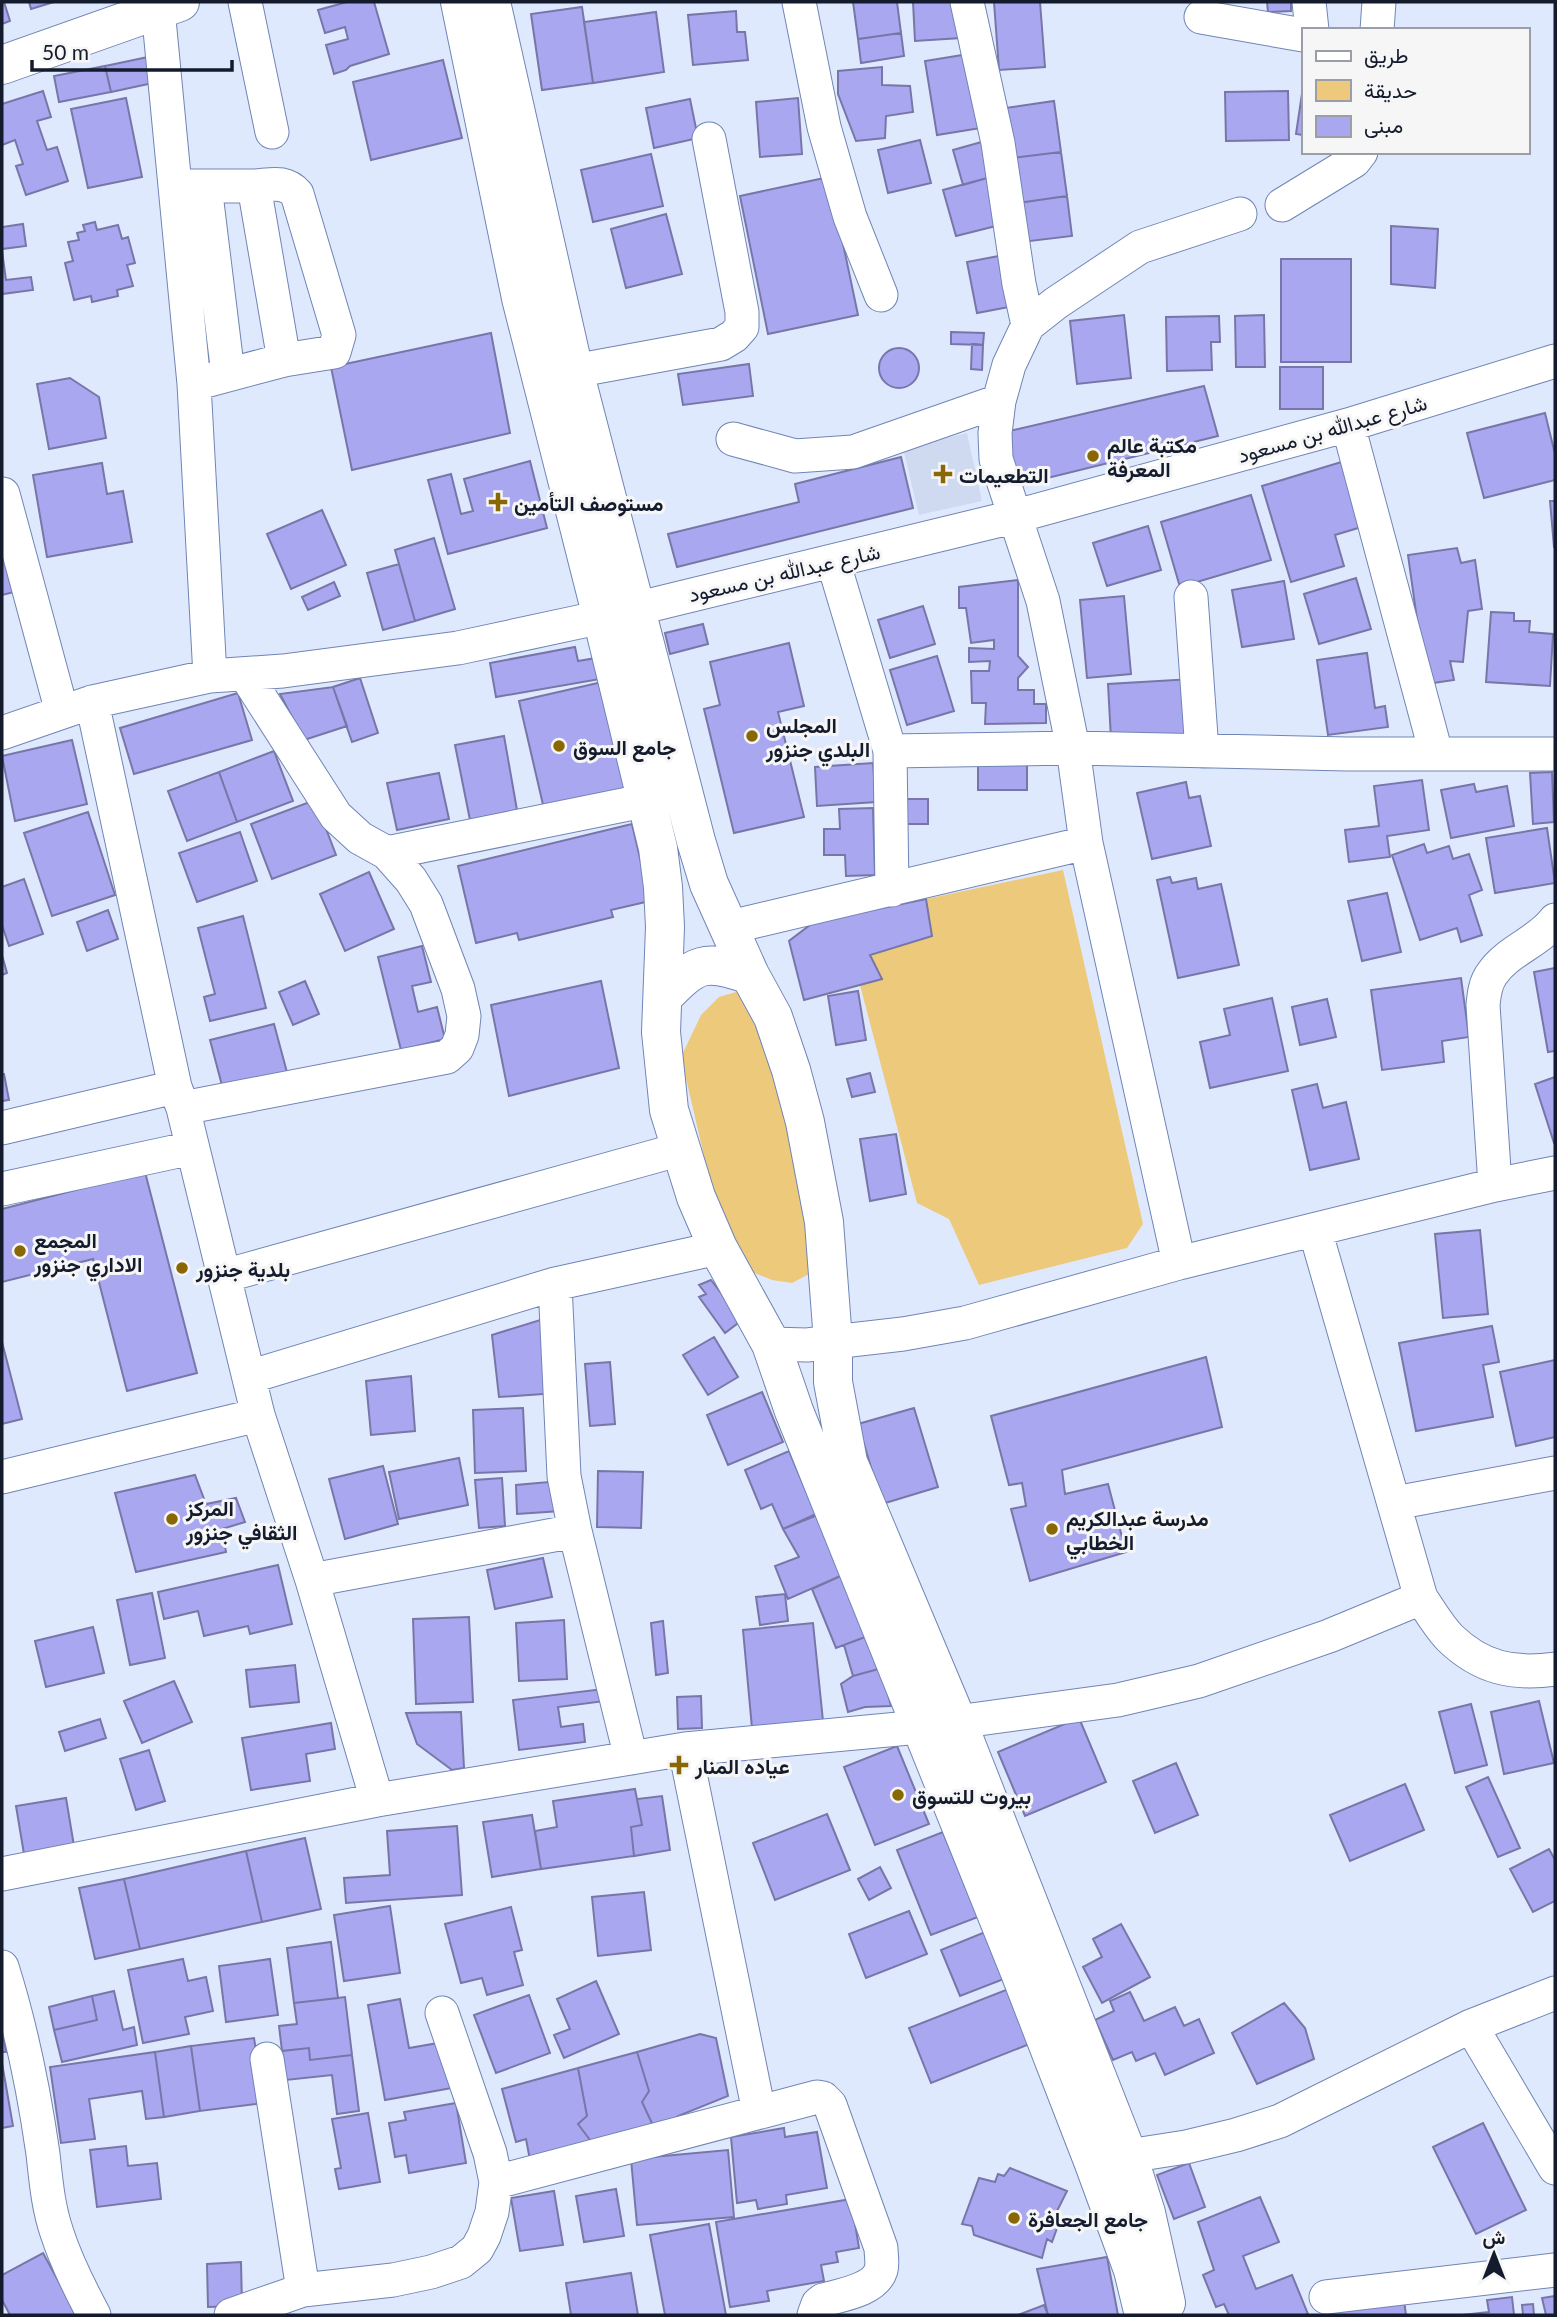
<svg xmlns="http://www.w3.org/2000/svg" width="1557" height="2317" viewBox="0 0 1557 2317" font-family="Lato,Vazirmatn,sans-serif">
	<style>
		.built { fill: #cfdaf1 }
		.green { fill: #edc97c }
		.building { fill: #aaa7f1; stroke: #7876a8; stroke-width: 2 }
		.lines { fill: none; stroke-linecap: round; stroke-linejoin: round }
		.minor-casing { stroke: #7085b4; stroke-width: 35 }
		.major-casing { stroke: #7085b4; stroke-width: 40 }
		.minor { stroke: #fff; stroke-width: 33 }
		.major { stroke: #fff; stroke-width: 38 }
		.poi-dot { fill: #896704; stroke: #f6f6f6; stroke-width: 2.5 }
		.labels { text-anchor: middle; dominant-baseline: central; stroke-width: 6; stroke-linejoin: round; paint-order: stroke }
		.street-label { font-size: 21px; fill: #131b2d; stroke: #f6f6f6 }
		.poi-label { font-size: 21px; font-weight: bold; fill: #131b2d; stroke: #f6f6f6; text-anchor: start }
	</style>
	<rect width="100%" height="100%" fill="#dfe9fe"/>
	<path class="built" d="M967 433 982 501 919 515 903 448Z"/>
	<path class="green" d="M1063 870 1143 1224 1127 1248 979 1285 949 1219 917 1203 860 985 881 979 870 955 932 936 926 899Z
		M736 992 755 1001 772 1031 817 1270 792 1283 772 1280 752 1272 718 1216 681 1057 701 1015 719 997Z"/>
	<path class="building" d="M2 2H4L10 21 2 24Z
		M29 2H54L31 9Z
		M347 2H374L389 54 350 66 346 70 334 74 326 45 348 39 345 27 325 33 318 10Z
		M853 2H897L901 33 858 39Z
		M913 2H958L961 38 915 41Z
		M994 2H1040L1045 67 999 70Z
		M1267 2H1291V11L1268 12Z
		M582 7 593 83 542 90 531 14Z
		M736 11 737 32H745L748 60 693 65 688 15Z
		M656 12 664 72 593 83 584 22Z
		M901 33 904 56 861 63 858 39Z
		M975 53 987 127 937 135 925 61Z
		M148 57 153 83 111 92 105 66Z
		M443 60 462 138 371 160 353 82Z
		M105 66 111 92 59 102 54 76Z
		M882 67V85L910 86 913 112 886 116 885 138 856 141 838 94V71Z
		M1303 87V135L1296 134Z
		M43 91 51 117 37 121 47 150 57 147 68 181 26 195 16 166 23 164 15 140 2 145V104Z
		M1288 91 1289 140 1226 141 1225 92Z
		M126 98 142 177 88 188 71 109Z
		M798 98 802 154 760 157 756 102Z
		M690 99 698 138 654 148 646 108Z
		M1054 101 1061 152 1012 158 1005 108Z
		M920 140 931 183 888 193 878 150Z
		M985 141 994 176 963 185 953 150Z
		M1061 152 1067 196 1018 203 1012 158Z
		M651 154 663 206 593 222 581 170Z
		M829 177 858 315 768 334 740 196Z
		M987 178 1000 225 956 236 943 190Z
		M1067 196 1072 236 1022 242 1018 203Z
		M666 214 682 274 626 288 611 229Z
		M95 222 97 230 118 225 122 239 128 237 135 263 127 265 133 286 117 290 118 296 92 302 91 296 74 300 65 263 73 261 68 242 79 240 77 233 85 231 83 225Z
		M23 224 26 246 2 249V227Z
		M1391 226 1438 229 1435 288 1391 284Z
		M2 251 6 280 31 277 33 290 2 294Z
		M1009 254 1019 305 977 313 967 262Z
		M1281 259H1351V362H1281Z
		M1124 315 1131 378 1077 384 1070 321Z
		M1264 315 1265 367H1236L1235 316Z
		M1219 316 1220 342H1211L1212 370 1167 371 1166 317Z
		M951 332 984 333 983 345 951 344Z
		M491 333 510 433 352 470 331 367Z
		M972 344 983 345 982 370 971 369Z
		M879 368a20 20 0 1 1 40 0a20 20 0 1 1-40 0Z
		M749 364 753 396 683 405 678 374Z
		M1280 367H1323V409H1280Z
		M70 378 99 397 106 438 49 449 37 384Z
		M1204 386 1218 436 1015 486 1001 433Z
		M1545 413 1555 454V480L1484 498 1467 433Z
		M901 457 913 508 677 567 668 534 799 502 795 484Z
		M1348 460 1368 525 1335 535 1344 566 1291 582 1262 486Z
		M530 461 547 528 448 554 428 480 451 474 461 514 473 511 464 479Z
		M102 463 107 494 123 491 132 542 47 557 33 475Z
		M1251 495 1271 560 1180 587 1161 522Z
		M1550 501H1555V547H1554Z
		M322 510 346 565 291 589 267 534Z
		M1148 526 1161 570 1107 586 1093 543Z
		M2 528 18 591 2 595Z
		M434 538 455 609 415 621 395 550Z
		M1457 548 1461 563 1475 560 1482 609 1468 611 1463 662 1450 661 1454 680 1426 684 1408 555Z
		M399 564 415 621 383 630 367 573Z
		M1356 578 1371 629 1319 644 1304 594Z
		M1018 580V656L1028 667 1018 678V690H1034V704H1046V723L985 724 986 703H972L971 671H989L990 661 969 662V648L994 649V640L971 643 966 608H959V587Z
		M1284 581 1294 639 1242 647 1232 590Z
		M334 582 340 596 308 610 302 597Z
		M1124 596 1131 674 1087 678 1080 600Z
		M923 606 935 644 890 658 878 620Z
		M1491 612 1514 613V621H1530L1529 632 1553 634 1550 686 1486 682Z
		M703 624 708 644 670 654 665 633Z
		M789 643 804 706 778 712 804 817 734 833 704 709 720 705 710 662Z
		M575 647 578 661 596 658 600 679 496 697 490 663Z
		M1367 653 1375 708 1385 706 1388 727 1328 735 1317 660Z
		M937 656 954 711 907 725 890 670Z
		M360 678 378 733 352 742 333 687Z
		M1192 679 1198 741 1111 739 1108 684Z
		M611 680 632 789 544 809 519 701Z
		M333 687 347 726 304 740 280 694Z
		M238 693 252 740 134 774 120 728Z
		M504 736 517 810 470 820 455 745Z
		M72 740 87 804 15 821 2 756Z
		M274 751 293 801 237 822 219 772Z
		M978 757H1027V790H978Z
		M873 763 876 802 817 806 815 767Z
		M219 772 237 822 187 841 168 791Z
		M1552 772 1554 822 1533 824 1530 773Z
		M439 773 449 819 397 830 387 783Z
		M1422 780 1429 830 1387 836 1390 857 1349 862 1345 830 1379 826 1374 786Z
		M1186 782 1189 798 1200 796 1211 846 1152 859 1137 793Z
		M1474 784 1476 792 1507 786 1514 826 1451 838 1441 790Z
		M907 799H928V824H907Z
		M315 800 336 855 272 879 251 824Z
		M873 808 875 875 846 876 845 855H824V829H840L839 809Z
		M88 812 115 895 52 916 24 833Z
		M632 824 650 901 611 910 613 917 519 940 517 933 476 943 458 866Z
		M1547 828 1555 883 1495 893 1486 838Z
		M240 832 257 881 197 902 179 853Z
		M1424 844 1427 853 1449 846 1453 859 1469 854 1482 890 1469 895 1482 935 1461 942 1457 928 1420 940 1392 855Z
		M369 872 394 929 345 951 320 894Z
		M1170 877 1172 883 1196 878 1198 889 1221 884 1239 965 1178 978 1157 880Z
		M24 879 43 934 9 946 2 925V887Z
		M1387 893 1401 952 1362 961 1348 901Z
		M926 899 932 936 870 955 882 979 804 1000 789 941 814 922Z
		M108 910 118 939 87 951 77 922Z
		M243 916 266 1008 210 1021 204 997 215 994 198 928Z
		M422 946 431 982 412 986 418 1012 437 1007 445 1039 401 1050 378 957Z
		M2 955 7 973 2 975Z
		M1555 968V1051L1548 1052 1534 972Z
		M1461 978 1469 1037 1442 1041 1444 1062 1382 1070 1371 990Z
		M305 981 319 1014 293 1025 279 992Z
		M601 981 619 1068 509 1096 491 1005Z
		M858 991 866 1040 836 1045 828 996Z
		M1272 998 1288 1071 1210 1088 1200 1042 1230 1035 1224 1009Z
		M1327 999 1336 1037 1300 1045 1292 1007Z
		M274 1024 288 1076 224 1093 210 1040Z
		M870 1073 875 1092 852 1097 847 1079Z
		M2 1074H4L9 1100 2 1101Z
		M1555 1077V1143H1554L1535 1084Z
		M1317 1084 1323 1108 1346 1102 1359 1159 1310 1170 1292 1090Z
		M896 1134 906 1194 870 1201 860 1139Z
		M145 1172 197 1373 127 1391 93 1259 2 1282V1209Z
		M1480 1230 1488 1314 1443 1318 1435 1234Z
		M711 1280 742 1320 725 1333 699 1297 706 1294 699 1285Z
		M553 1316 557 1393 499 1397 492 1335Z
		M1492 1326 1499 1362 1483 1365 1493 1417 1416 1431 1399 1343Z
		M714 1337 738 1377 708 1395 683 1355Z
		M2 1342 22 1419 2 1424Z
		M1206 1357 1222 1427 1062 1470 1065 1494 1108 1484 1126 1552 1030 1581 1011 1509 1026 1506 1022 1483 1009 1485 991 1416Z
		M1555 1360V1437L1516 1446 1500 1372Z
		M610 1362 615 1424 590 1426 585 1364Z
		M411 1376 415 1431 371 1435 366 1381Z
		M762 1392 783 1442 728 1465 707 1415Z
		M523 1408 526 1471 475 1473 473 1410Z
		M914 1408 938 1487 882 1504 858 1424Z
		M789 1451 816 1514 783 1529 772 1504 761 1509 745 1470Z
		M459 1458 468 1505 399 1519 389 1472Z
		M383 1466 398 1524 345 1539 329 1479Z
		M598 1471 643 1472 641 1528 597 1527Z
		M195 1475 206 1504 236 1498 245 1522 222 1529 226 1552 136 1572 115 1493Z
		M502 1478 505 1526 479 1528 475 1480Z
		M560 1481 561 1511 517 1514 516 1485Z
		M820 1514 845 1574 788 1599 775 1566 799 1557 783 1529Z
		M543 1558 552 1597 495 1609 487 1570Z
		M278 1565 292 1624 250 1634 248 1626 204 1636 198 1611 164 1619 158 1592Z
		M845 1574 873 1634 836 1648 812 1589Z
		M152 1593 165 1658 130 1665 117 1600Z
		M785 1594 788 1621 760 1625 756 1597Z
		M469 1617 473 1702 416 1704 413 1619Z
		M564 1620 567 1679 519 1681 516 1623Z
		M663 1621 668 1673 656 1675 651 1623Z
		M813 1623 823 1721 752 1728 743 1630Z
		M93 1627 104 1673 46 1687 35 1641Z
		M873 1634 882 1668 853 1676 844 1645Z
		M295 1665 299 1702 250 1707 246 1670Z
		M882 1668 891 1706 865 1707 848 1712 841 1684 853 1676Z
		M174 1681 192 1722 142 1743 124 1701Z
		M611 1688 613 1700 558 1707 561 1727 583 1724 585 1742 519 1750 513 1700Z
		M701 1696 702 1728 678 1729 677 1697Z
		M1539 1701 1554 1763 1504 1774 1491 1712Z
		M1471 1704 1487 1765 1455 1773 1439 1712Z
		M461 1712 464 1768 452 1770 417 1744 406 1713Z
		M1079 1718 1106 1782 1025 1816 998 1752Z
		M100 1719 106 1738 65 1751 59 1732Z
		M331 1723 335 1749 306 1754 310 1781 251 1790 242 1738Z
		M897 1746 929 1824 875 1845 844 1767Z
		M149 1750 165 1801 136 1810 120 1759Z
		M1176 1763 1198 1815 1155 1833 1133 1781Z
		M1488 1777 1520 1848 1498 1857 1466 1787Z
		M1405 1784 1424 1830 1350 1861 1330 1815Z
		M635 1789 642 1825 631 1827 634 1856 541 1869 535 1831 557 1827 553 1801Z
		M662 1796 670 1850 634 1856 631 1827 642 1825 637 1799Z
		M66 1798 74 1846 24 1854 16 1806Z
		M827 1814 850 1870 775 1900 753 1843Z
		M532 1815 541 1869 492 1877 483 1822Z
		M457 1826 462 1895 346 1903 344 1878 390 1875 387 1831Z
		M943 1832 978 1917 931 1935 897 1850Z
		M305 1838 321 1909 262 1922 246 1851Z
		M1549 1849 1555 1860V1901L1533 1912 1510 1869Z
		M246 1851 262 1922 140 1949 124 1879Z
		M880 1867 891 1888 869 1900 858 1879Z
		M124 1879 140 1949 95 1959 79 1888Z
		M644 1892 651 1950 598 1956 592 1897Z
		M390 1906 400 1973 344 1981 334 1915Z
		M511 1907 522 1950 514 1952 523 1985 487 1995 482 1978 461 1983 445 1924Z
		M909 1911 927 1954 866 1978 849 1934Z
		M1121 1924 1150 1977 1102 2003 1083 1967 1102 1957 1093 1939Z
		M990 1930 1009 1977 960 1996 941 1950Z
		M331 1942 338 1998 294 2003 287 1948Z
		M183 1959 188 1981 206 1977 213 2011 185 2017 189 2034 143 2043 128 1970Z
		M270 1959 278 2015 226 2022 219 1966Z
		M596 1981 619 2034 564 2058 554 2035 570 2029 557 1999Z
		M1011 1988 1032 2043 931 2083 909 2028Z
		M114 1991 123 2030 134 2027 137 2045 62 2062 54 2030 97 2020 92 1996Z
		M1130 1992 1144 2021 1175 2007 1184 2026 1199 2019 1214 2053 1165 2075 1155 2053 1136 2061 1132 2052 1113 2060 1095 2020 1114 2011 1110 2001Z
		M529 1995 550 2053 496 2073 474 2015Z
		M92 1996 97 2020 54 2030 49 2007Z
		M345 1997 352 2055 310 2060 309 2048 282 2051 279 2026 297 2024 294 2003Z
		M400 1999 409 2048 444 2042 452 2088 385 2100 368 2005Z
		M1284 2003 1305 2028 1314 2059 1257 2084 1232 2033Z
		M2 2025 6 2052H2Z
		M700 2034 716 2038 728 2096 678 2116 657 2134 642 2102 649 2091 637 2052Z
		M254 2038 264 2103 200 2111 191 2046Z
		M191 2046 200 2111 164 2117 155 2052Z
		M309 2048 310 2060 352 2055 359 2111 337 2114 332 2075 286 2080 282 2051Z
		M155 2052 164 2117 146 2119 142 2091 89 2099 95 2139 61 2143 50 2067Z
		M637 2052 649 2091 642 2102 657 2134 596 2148 578 2124 587 2116 578 2068Z
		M2 2063 13 2126 2 2128Z
		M578 2068 587 2116 578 2124 596 2148 530 2160 526 2139 516 2142 502 2089Z
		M456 2103 466 2163 409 2173 406 2155 395 2157 389 2123 406 2120 404 2112Z
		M368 2113 380 2182 339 2189 335 2169 341 2168 332 2119Z
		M1483 2123 1526 2210 1476 2234 1433 2147Z
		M784 2128 785 2137 817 2132 827 2188 786 2195 787 2204 758 2209 756 2200 737 2203 731 2137Z
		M126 2146 128 2166 157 2163 161 2199 97 2207 90 2150Z
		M728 2150 734 2217 637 2225 631 2159Z
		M1189 2163 1205 2207 1174 2219 1157 2175Z
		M1010 2168 1067 2191 1054 2217 1060 2220 1052 2242 1047 2239 1042 2258 974 2235 972 2226 962 2224 979 2178 995 2182 998 2174 1004 2176Z
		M616 2189 624 2236 584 2242 576 2196Z
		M554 2191 563 2245 520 2251 511 2198Z
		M1260 2197 1279 2242 1243 2256 1256 2289 1292 2275 1308 2314 1304 2315H1229L1224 2304 1216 2307 1203 2275 1214 2270 1198 2222Z
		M851 2199 859 2248 836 2252 838 2262 821 2265 824 2281 767 2291 769 2301 730 2307 716 2222Z
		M709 2224 726 2315H665L650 2235Z
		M43 2253 77 2315H10L2 2300V2275Z
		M1107 2257 1118 2315H1048L1037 2269Z
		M241 2262 242 2306 208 2307 207 2264Z
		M631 2273 638 2315H571L566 2283Z
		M1555 2296V2315H1546L1542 2298Z
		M1512 2297 1514 2315H1462L1489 2312 1487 2300Z
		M1404 2300 1406 2315H1324V2313Z
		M1533 2304 1534 2315H1523L1522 2305Z
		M1044 2305 1048 2315H1018Z"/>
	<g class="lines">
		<g class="minor-casing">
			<path id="minor" d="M245 2 272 132
				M799 2 824 127 850 217 881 295
				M967 2 998 143 1019 284 1028 325
				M1309 2 1312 30
				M158 9 194 384 210 676
				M1201 17 1303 35
				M1377 30 1379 2
				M175 186H254L284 360 194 384
				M205 186 228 374
				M254 186C271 185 285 180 297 194L339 335 334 352 284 360
				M1282 205 1354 161 1361 152
				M574 371 721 344 734 336 742 327V312L709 139
				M1348 425 1436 753
				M733 439 795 456 853 452 999 401
				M3 494 62 712
				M833 561 890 751
				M1191 597 1202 751
				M92 702 175 1087 183 1108 258 1415 312 1580 377 1800
				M2 733 92 702 210 676 283 671 458 648 602 617 1013 517 1348 425 1555 361
				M387 853 648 800
				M892 890 890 751 1073 748 1347 754H1555
				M730 927 1086 843
				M183 1108 447 1057 457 1048 462 1035 464 1016 458 989 426 904 411 880 387 853 360 838 336 816 245 674
				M2 1128 175 1087
				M1495 1185 1483 1005C1484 995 1485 983 1492 974 1507 951 1539 942 1555 920
				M2 1189 192 1148
				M1315 1230 1421 1598C1430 1611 1439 1627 1450 1638 1481 1668 1513 1675 1555 1669
				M1179 1263 1086 843 1073 748 1043 601 996 459 995 433 999 401 1009 365 1028 325 1056 303 1140 247 1240 214
				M224 1276 681 1149
				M555 1284 718 1248
				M771 1344 807 1345 903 1334 965 1323 1179 1263 1495 1185 1555 1173
				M249 1377 555 1284 564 1476 575 1531 631 1758
				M2 1477 258 1415
				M1395 1503 1555 1473
				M312 1580 575 1531
				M685 1749 759 2112
				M2 1874 377 1800 685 1749 920 1727 1118 1700 1199 1681 1329 1636 1421 1598
				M2 1967C21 2027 34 2091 43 2154 46 2181 48 2207 57 2233 66 2261 80 2289 94 2315
				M1471 2026 1555 2168
				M267 2059 303 2290
				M1128 2156 1186 2147 1236 2135 1280 2121 1471 2026 1555 1993
				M496 2182 817 2097 823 2098 830 2105 881 2248C881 2255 883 2263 881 2270 875 2290 841 2295 823 2300L818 2304 814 2315
				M1326 2297 1555 2270
				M231 2315 303 2290 393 2280 431 2272 461 2262 477 2249 484 2236 492 2212 496 2182 490 2153 442 2013"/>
		</g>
		<g class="major-casing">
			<path id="major" d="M460 2 521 298 602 617 658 848 663 887 665 927 661 1032 669 1110 696 1197 718 1248 771 1344 794 1411 1019 1970 1093 2161 1133 2270 1144 2315
				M491 2 574 371 696 841 709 884 750 975 773 1017 791 1070 805 1122 824 1222 833 1341V1382L848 1462 957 1721 1128 2156 1146 2213 1166 2303
				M2 65 180 2
				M663 997C696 963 704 958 750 975"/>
		</g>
		<use href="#minor" class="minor"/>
		<use href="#major" class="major"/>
	</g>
	<g class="poi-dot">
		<circle cx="1093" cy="456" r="7"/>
		<path d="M939.5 463.5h7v7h7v7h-7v7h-7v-7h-7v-7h7z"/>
		<path d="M494.5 491.5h7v7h7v7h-7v7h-7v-7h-7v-7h7z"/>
		<circle cx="752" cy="736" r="7"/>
		<circle cx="559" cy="746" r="7"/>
		<circle cx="20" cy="1251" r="7"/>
		<circle cx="182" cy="1268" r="7"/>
		<circle cx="172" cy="1519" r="7"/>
		<circle cx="1052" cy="1529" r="7"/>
		<path d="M675.5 1754.5h7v7h7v7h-7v7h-7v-7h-7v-7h7z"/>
		<circle cx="898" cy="1795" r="7"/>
		<circle cx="1014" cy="2218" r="7"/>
	</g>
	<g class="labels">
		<g class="street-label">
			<text transform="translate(1332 428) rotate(-16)">شارع عبدالله بن مسعود</text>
			<text transform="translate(784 572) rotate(-13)">شارع عبدالله بن مسعود</text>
		</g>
		<g class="poi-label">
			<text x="1107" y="444">مكتبة عالم<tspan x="1107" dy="24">المعرفة</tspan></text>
			<text x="959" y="474">التطعيمات</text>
			<text x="514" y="502">مستوصف التأمين</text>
			<text x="766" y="724">المجلس<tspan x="766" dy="24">البلدي جنزور</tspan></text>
			<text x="573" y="746">جامع السوق</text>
			<text x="34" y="1239">المجمع<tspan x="34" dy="24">الاداري جنزور</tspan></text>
			<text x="196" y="1268">بلدية جنزور</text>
			<text x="186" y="1507">المركز<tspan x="186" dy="24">الثقافي جنزور</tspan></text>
			<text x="1066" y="1517">مدرسة عبدالكريم<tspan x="1066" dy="24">الخطابي</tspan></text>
			<text x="695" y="1765">عياده المنار</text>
			<text x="912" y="1795">بيروت للتسوق</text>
			<text x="1028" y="2218">جامع الجعافرة</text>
		</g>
	</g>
	<rect width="1557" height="2317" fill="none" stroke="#131b2d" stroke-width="7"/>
	<rect x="1302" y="28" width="228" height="126" fill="#f6f6f6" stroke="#9b9ea6" stroke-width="2"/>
	<rect x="1316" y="51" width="35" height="10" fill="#ffffff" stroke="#9b9ea6" stroke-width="2"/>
	<text x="1364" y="63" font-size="21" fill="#131b2d">طريق</text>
	<rect x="1316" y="80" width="35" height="21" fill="#edc97c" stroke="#9b9ea6" stroke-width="2"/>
	<text x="1364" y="98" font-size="21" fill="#131b2d">حديقة</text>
	<rect x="1316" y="116" width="35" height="21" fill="#aaa7f1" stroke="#9b9ea6" stroke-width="2"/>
	<text x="1364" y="133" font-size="21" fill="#131b2d">مبنى</text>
	<g transform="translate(1494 2254)" stroke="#f6f6f6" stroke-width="5" paint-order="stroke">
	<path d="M0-5L12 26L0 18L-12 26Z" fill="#131b2d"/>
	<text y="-10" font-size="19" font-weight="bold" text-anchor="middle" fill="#131b2d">ش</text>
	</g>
	<path d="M32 60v10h200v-10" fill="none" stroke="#131b2d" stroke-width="3.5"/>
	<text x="42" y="60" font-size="21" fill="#131b2d" stroke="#f6f6f6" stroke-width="5" paint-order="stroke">50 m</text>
</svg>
